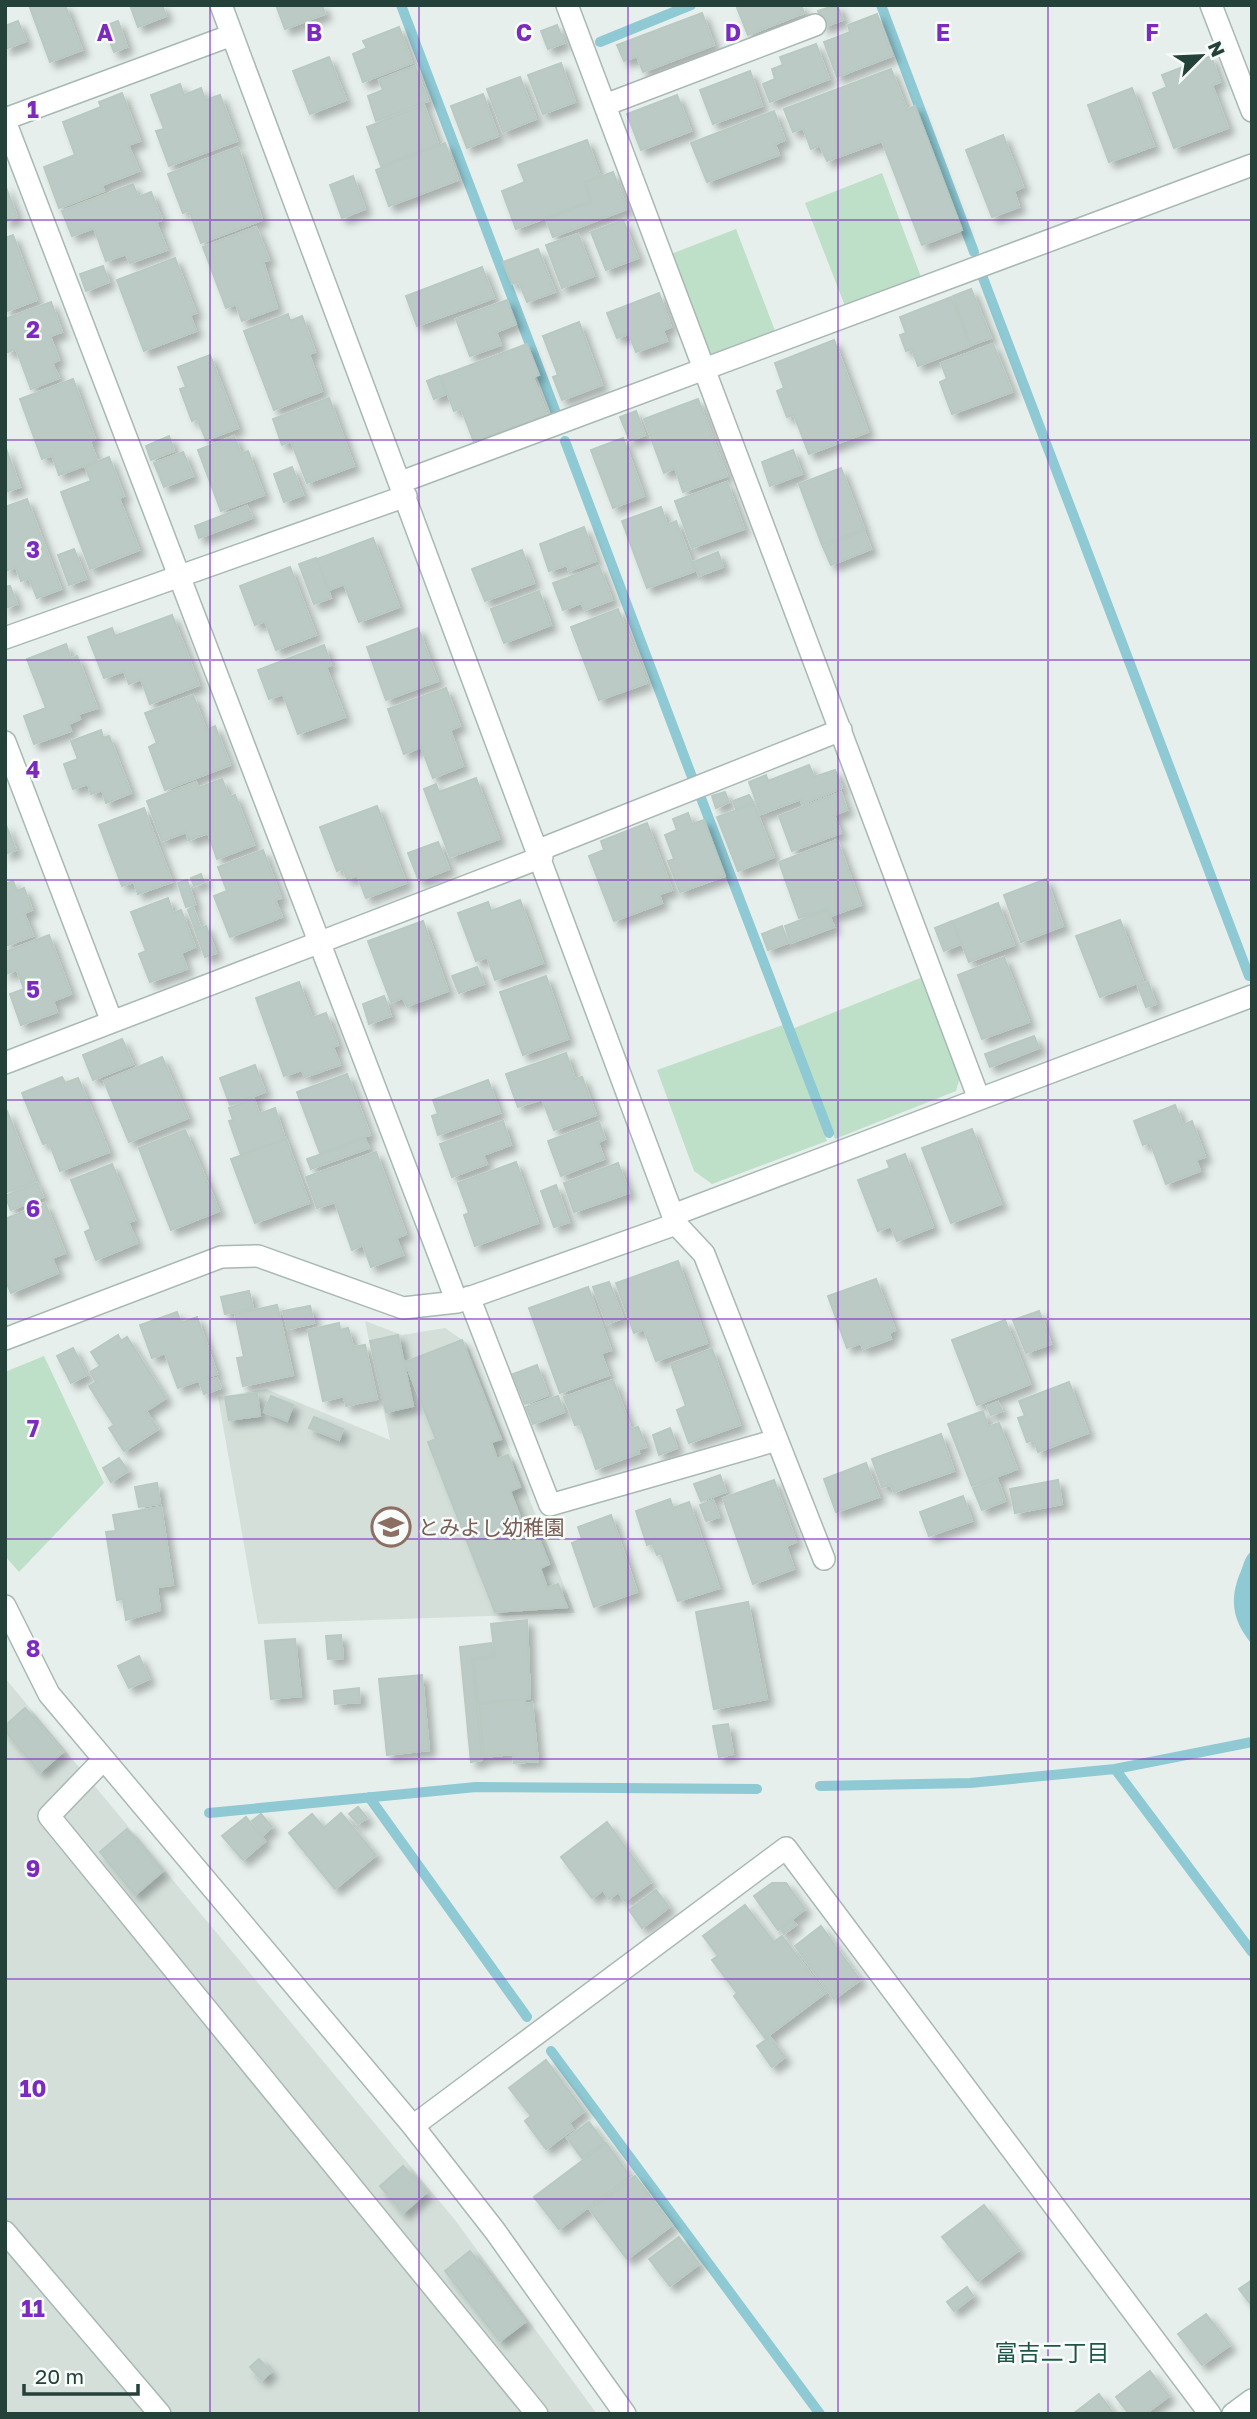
<svg xmlns="http://www.w3.org/2000/svg" width="1257" height="2419" viewBox="0 0 1257 2419" font-family="'Golos Text','Noto Sans JP',sans-serif">
	<style>
		.built { fill: #d4dfda }
		.green { fill: #bfe0c8 }
		.water { fill: #8ec9d4 }
		.lines { fill: none; stroke-linecap: round; stroke-linejoin: round }
		.stream { stroke: #8ec9d4; stroke-width: 10 }
		.building { fill: #bbcac4; stroke: #b8c9c2; stroke-width: 2; filter: url(#shadow) }
		.minor-casing { stroke: #a8b8b2; stroke-width: 24 }
		.minor { stroke: #fff; stroke-width: 21 }
		.grid { fill: none; stroke: #7b2cbf; stroke-width: 2; stroke-opacity: 0.55 }
		.labels { text-anchor: middle; dominant-baseline: central; stroke-width: 5; stroke-linejoin: round; paint-order: stroke }
		.education-label { font-size: 21px; fill: #785e54; stroke: #f7fbf9; text-anchor: start }
		.neighbourhood-label { font-size: 23px; fill: #1f5548; stroke: #f7fbf9 }
		.grid-label { font-size: 23px; text-anchor: middle; font-weight: bold; fill: #7b2cbf; stroke: #f7fbf9; stroke-width: 5; stroke-linejoin: round; paint-order: stroke }
	</style>
	<defs>
		<filter id="shadow"><feDropShadow dx="6" dy="6" stdDeviation="3.5" flood-color="#0004"/></filter>
	</defs>
	<rect width="100%" height="100%" fill="#e6efeb"/>
	<path class="built" d="M365 1321 402 1335 445 1328 467 1343 575 1613 258 1624 218 1397 266 1389 390 1440Z
		M5 1678 455 2220 597 2414H5Z"/>
	<path class="green" d="M882 173 921 277 845 306 805 203Z
		M736 229 777 336 717 358 707 351 671 254Z
		M923 977 961 1074 956 1091 835 1139 792 1029Z
		M783 1025 827 1141 712 1184 694 1171 657 1070Z
		M44 1356 104 1483 19 1572 5 1556V1372Z"/>
	<path class="water" d="M1252 1551V1644C1232 1621 1229 1598 1241 1571 1244 1563 1245 1556 1252 1551Z"/>
	<g class="lines">
		<path class="stream" d="M401 5 556 413
			M881 5 974 252
			M600 42 691 5
			M983 278 1249 976
			M565 441 692 777
			M701 798 829 1133
			M1115 1769 1252 1952
			M820 1786 970 1783 1115 1769 1252 1742
			M369 1797 527 2017
			M209 1813 476 1787 757 1789
			M551 2051 820 2414"/>
	</g>
	<path class="building" d="M29 5H65L82 50 50 62Z
		M130 5H162L166 16 138 27Z
		M276 5H322L325 14 285 29Z
		M736 5H801L804 13 748 35Z
		M837 5 843 20 823 27 818 11Z
		M702 13 714 45 643 72 637 56 624 61 617 45Z
		M877 14 892 56 837 77 824 42 850 32 848 25Z
		M18 21 26 41 5 49V26Z
		M118 21 127 47 114 52 104 26Z
		M557 25 564 43 548 49 541 31Z
		M399 27 412 63 363 82 353 54 367 48 363 41Z
		M816 44 829 79 770 102 763 84 775 79 772 69 783 65 780 57Z
		M1211 56 1220 82 1212 85 1228 128 1174 148 1153 93 1167 87 1162 75Z
		M329 57 346 100 310 114 293 71Z
		M561 63 575 102 543 114 528 75Z
		M415 66 428 101 376 121 368 96 383 90 379 80Z
		M891 69 907 110 915 106 962 230 922 245 882 141 827 161 820 145 811 149 803 128 793 132 784 109Z
		M750 71 762 106 713 124 700 90Z
		M520 77 536 119 503 132 487 89Z
		M180 84 184 95 201 88 205 100 220 95 237 141 169 166 156 131 164 129 151 95Z
		M1132 88 1154 146 1109 162 1088 105Z
		M122 93 140 141 128 145 139 171 102 185 104 191 59 208 44 167 75 155 63 122 101 107 99 102Z
		M483 94 498 136 467 148 451 106Z
		M677 95 691 131 641 150 627 114Z
		M424 105 438 144 381 166 367 127Z
		M774 111 785 140 775 144 779 155 707 182 691 143Z
		M1003 135 1023 187 1014 191 1019 207 992 217 966 150Z
		M587 140 600 176 584 182 591 201 516 229 502 191 525 182 518 165Z
		M445 143 458 180 389 206 376 170Z
		M238 147 262 220 201 243 189 210 183 213 168 174Z
		M613 172 627 209 553 237 546 219 592 202 585 182Z
		M353 176 365 209 342 218 330 185Z
		M133 184 138 197 151 192 162 220 156 222 167 250 130 263 126 254 106 261 94 228 72 236 62 211Z
		M5 185 17 217 5 222Z
		M623 220 638 258 606 270 591 232Z
		M256 227 269 260 263 261 277 308 242 321 236 304 226 308 203 247Z
		M578 234 594 276 562 288 546 245Z
		M13 235 37 300 5 312V238Z
		M538 249 555 292 527 302 519 282 512 284 503 262Z
		M175 258 196 313 190 315 196 331 144 351 117 280Z
		M103 266 109 282 86 291 80 274Z
		M482 267 494 298 417 326 406 296Z
		M971 289 991 338 971 345 953 296Z
		M659 293 671 327 663 330 667 341 636 352 629 334 617 338 607 313Z
		M951 297 970 346 918 366 912 349 906 351 900 335 906 333 900 317Z
		M507 300 516 324 496 332 501 345 470 356 456 319Z
		M51 302 62 332 50 336 59 360 52 363 59 378 31 389 16 349 8 352 5 345V319Z
		M288 314 290 321 302 316 315 352 309 354 322 391 274 410 244 331Z
		M579 322 602 385 562 400 553 377 558 375 543 336Z
		M834 340 868 432 809 454 794 415 787 417 777 391 784 388 775 363Z
		M527 344 539 375 533 377 547 415 474 442 461 408 454 411 441 376Z
		M993 344 1012 392 952 414 940 382 947 379 941 363Z
		M210 355 238 428 206 440 197 418 192 421 180 389 186 387 178 367Z
		M439 376 446 394 434 399 427 381Z
		M73 379 95 439 90 441 97 461 59 475 52 455 42 459 20 399Z
		M329 398 354 466 307 483 291 441 282 445 273 419Z
		M698 399 727 476 683 492 675 468 664 473 644 419Z
		M636 411 645 435 630 441 620 417Z
		M169 436 174 451 151 460 146 446Z
		M234 436 241 454 248 451 264 495 221 511 198 450Z
		M623 438 644 496 613 508 591 450Z
		M5 446 20 487 5 492Z
		M793 450 802 474 770 486 762 462Z
		M183 452 193 476 164 487 154 463Z
		M109 457 124 496 119 498 139 550 90 569 61 492 91 481 85 466Z
		M292 467 303 495 284 502 274 474Z
		M841 468 864 529 822 545 799 484Z
		M727 482 744 529 692 548 675 501Z
		M27 499 61 589 37 598 29 578 21 581 16 567 5 571V507Z
		M247 506 252 518 199 538 195 526Z
		M661 507 667 525 676 521 695 571 647 588 622 521Z
		M584 527 596 561 569 571 567 565 549 571 540 544Z
		M864 531 871 549 831 565 823 547Z
		M373 538 399 607 359 622 344 584 329 590 317 559Z
		M74 549 86 579 69 585 58 555Z
		M522 550 534 583 485 601 472 569Z
		M718 552 723 567 699 576 693 562Z
		M316 558 331 598 314 604 299 564Z
		M599 566 612 600 585 610 581 603 563 610 553 583Z
		M290 567 316 635 276 650 265 621 255 625 240 586Z
		M10 586 17 604 5 608V587Z
		M539 591 551 625 504 643 491 609Z
		M618 609 647 683 599 700 571 627Z
		M172 615 199 685 150 704 141 679 129 684 124 671 104 678 88 637 112 628 115 636Z
		M418 628 438 681 386 700 367 647Z
		M66 644 71 659 77 656 97 708 78 714 80 719 68 724 71 731 34 744 24 716 46 708 27 659Z
		M324 645 331 665 326 667 345 717 298 734 283 694 269 699 258 670Z
		M446 688 460 726 450 730 463 766 433 778 421 747 404 754 388 709Z
		M193 695 206 730 215 726 230 765 165 790 149 747 157 743 145 713Z
		M101 730 103 738 109 736 131 793 106 803 102 790 91 794 88 784 73 789 64 764 78 759 71 741Z
		M809 765 814 777 835 770 842 788 802 804 801 799 761 814 749 782 766 775 768 781Z
		M476 778 499 839 450 857 424 789 436 784 439 792Z
		M222 779 229 797 235 795 254 845 217 859 208 833 189 840 186 832 162 841 147 801 196 782 198 788Z
		M725 792 729 802 716 808 712 796Z
		M841 792 847 810 834 815 841 833 792 851 779 816Z
		M749 795 753 802 736 809 733 801Z
		M754 804 774 857 738 871 717 817Z
		M377 806 406 883 366 898 357 875 347 879 343 868 337 871 320 827Z
		M144 808 172 882 138 894 134 882 122 886 99 825Z
		M688 813 692 824 704 820 725 876 680 892 668 861 674 859 665 835 677 830 673 819Z
		M5 823 16 850 5 854Z
		M647 823 672 890 659 894 662 903 614 921 589 856 604 850 601 841Z
		M837 840 861 905 831 916 828 908 799 918 779 862Z
		M438 842 449 869 419 881 408 853Z
		M263 850 281 898 275 900 282 917 230 937 214 896 227 891 218 867Z
		M201 874 204 882 194 886 191 878Z
		M1046 879 1063 926 1021 942 1004 895Z
		M187 880 195 904 186 907 178 883Z
		M13 881 17 891 24 888 32 910 24 913 33 936 5 946V884Z
		M168 898 173 913 181 910 195 947 181 953 187 969 150 982 139 954 146 951 131 912Z
		M520 900 543 963 495 980 487 957 476 961 458 913 488 902 491 911Z
		M998 903 1014 945 969 962 953 921Z
		M193 907 200 927 195 929 188 910Z
		M827 910 834 927 791 943 785 926Z
		M1120 920 1143 981 1100 997 1076 936Z
		M423 921 448 991 407 1006 403 998 391 1002 368 941Z
		M952 921 961 944 944 951 935 928Z
		M206 926 216 953 205 957 195 930Z
		M782 926 788 943 768 950 762 934Z
		M49 935 71 994 53 1001 57 1012 21 1025 10 994 24 989 17 970 5 974V952Z
		M1004 957 1029 1022 982 1039 958 975Z
		M477 967 484 984 459 993 452 976Z
		M546 976 568 1039 523 1055 500 992Z
		M299 982 312 1018 326 1013 338 1045 333 1047 340 1065 305 1077 302 1070 284 1076 256 998Z
		M1148 982 1156 1004 1146 1007 1138 986Z
		M384 996 391 1016 369 1024 363 1004Z
		M1034 1036 1039 1048 990 1067 985 1054Z
		M122 1039 133 1064 93 1080 83 1055Z
		M566 1053 575 1079 582 1077 596 1115 554 1130 542 1099 518 1107 506 1074Z
		M162 1057 188 1118 129 1142 104 1081Z
		M255 1065 265 1092 230 1105 220 1078Z
		M347 1074 370 1135 320 1153 297 1092Z
		M62 1077 65 1083 78 1078 109 1152 60 1171 49 1142 43 1144 22 1093Z
		M488 1080 500 1113 438 1135 432 1116 438 1114 433 1100Z
		M254 1099 259 1114 275 1108 285 1139 241 1155 229 1121 233 1120 229 1108Z
		M1175 1105 1183 1125 1192 1121 1205 1157 1196 1160 1200 1171 1166 1184 1150 1142 1143 1145 1134 1121Z
		M7 1111 35 1181 5 1193V1112Z
		M503 1121 511 1145 483 1155 487 1164 452 1177 440 1144Z
		M599 1122 605 1139 598 1142 604 1159 561 1176 548 1141Z
		M972 1129 1001 1204 951 1223 922 1148Z
		M185 1130 219 1211 171 1230 139 1148Z
		M286 1139 309 1203 255 1223 231 1159Z
		M365 1139 369 1148 311 1169 307 1159Z
		M376 1152 406 1234 396 1238 403 1255 371 1267 363 1245 352 1250 335 1202 317 1208 306 1177Z
		M905 1154 933 1227 897 1241 891 1226 878 1231 858 1180 890 1168 887 1161Z
		M516 1162 538 1223 475 1246 464 1215 469 1213 458 1183Z
		M618 1163 629 1193 574 1212 564 1183Z
		M112 1164 135 1220 128 1222 137 1243 96 1260 85 1232 91 1229 71 1180Z
		M37 1183 43 1197 11 1210 5 1196Z
		M556 1185 569 1222 554 1227 541 1191Z
		M45 1203 65 1253 52 1258 58 1273 11 1293 5 1279V1219Z
		M678 1261 707 1343 656 1361 644 1329 634 1333 616 1283Z
		M876 1279 895 1330 889 1333 891 1339 863 1349 861 1343 847 1348 828 1296Z
		M609 1282 623 1318 607 1324 593 1287Z
		M588 1287 611 1350 601 1353 609 1375 560 1393 529 1308Z
		M249 1291 253 1308 225 1314 221 1297Z
		M277 1305 293 1375 243 1386 237 1358 244 1357 235 1314Z
		M310 1306 314 1323 288 1329 283 1311Z
		M1039 1311 1051 1344 1026 1353 1013 1320Z
		M177 1312 181 1323 197 1317 217 1374 178 1388 165 1353 152 1358 140 1325Z
		M1005 1320 1030 1384 977 1405 952 1340Z
		M339 1323 340 1330 348 1328 353 1347 365 1345 377 1399 346 1406 344 1396 323 1401 308 1330Z
		M118 1335 121 1341 127 1337 166 1398 146 1411 158 1429 124 1451 109 1428 114 1425 89 1386 96 1382 90 1372 100 1366 91 1352Z
		M398 1335 413 1406 386 1412 370 1341Z
		M462 1340 501 1439 491 1442 497 1459 508 1455 520 1487 510 1491 527 1535 536 1531 549 1564 540 1568 547 1588 558 1584 567 1607 495 1612 428 1442 436 1439 405 1362Z
		M73 1348 87 1375 71 1383 57 1356Z
		M712 1349 740 1425 689 1443 677 1410 686 1406 671 1364Z
		M537 1365 548 1395 525 1404 513 1374Z
		M217 1378 221 1388 204 1394 200 1383Z
		M613 1380 631 1429 638 1427 646 1447 638 1449 639 1453 596 1469 580 1424 575 1425 564 1397Z
		M1069 1382 1088 1433 1038 1452 1034 1440 1027 1442 1018 1418 1025 1416 1019 1401Z
		M257 1393 260 1416 229 1420 225 1397Z
		M271 1396 293 1405 287 1421 264 1412Z
		M558 1396 564 1412 533 1424 526 1407Z
		M998 1402 1002 1411 991 1415 987 1406Z
		M983 1411 988 1427 999 1423 1017 1469 972 1486 948 1424Z
		M314 1417 343 1429 339 1440 309 1428Z
		M670 1428 677 1448 659 1455 653 1435Z
		M941 1434 954 1471 894 1492 891 1485 882 1487 872 1459Z
		M119 1458 128 1471 111 1482 103 1468Z
		M866 1463 879 1497 836 1512 824 1479Z
		M720 1475 726 1492 701 1501 694 1484Z
		M997 1479 1005 1501 982 1510 973 1488Z
		M774 1480 796 1542 786 1546 794 1569 753 1584 723 1498Z
		M1058 1480 1062 1504 1015 1513 1010 1489Z
		M157 1483 160 1504 139 1507 135 1487Z
		M963 1496 972 1521 929 1536 920 1512Z
		M670 1499 673 1508 689 1502 719 1588 678 1601 661 1553 657 1555 652 1543 647 1545 636 1511Z
		M713 1500 719 1517 706 1521 700 1505Z
		M161 1507 173 1585 157 1587 160 1610 126 1620 123 1599 117 1600 106 1532 116 1531 113 1515Z
		M611 1515 637 1592 594 1607 572 1543 582 1539 578 1527Z
		M748 1602 767 1699 714 1709 696 1612Z
		M527 1620 530 1698 478 1703 474 1659 495 1657 491 1624Z
		M341 1635 343 1658 328 1659 326 1636Z
		M295 1639 301 1696 271 1699 265 1641Z
		M491 1643 493 1656 472 1658 482 1760 471 1762 460 1647Z
		M139 1656 149 1679 129 1688 118 1666Z
		M422 1675 429 1750 387 1755 379 1679Z
		M359 1688 360 1702 335 1704 334 1691Z
		M525 1699V1704L532 1703 538 1761 514 1763 513 1754 484 1757 479 1704Z
		M25 1708 63 1752 40 1772 5 1731V1726Z
		M728 1724 733 1754 719 1757 713 1726Z
		M358 1807 367 1818 358 1824 349 1814Z
		M341 1813 376 1855 335 1889 289 1833 312 1814 324 1828Z
		M261 1814 272 1827 263 1835 252 1821Z
		M246 1817 265 1841 243 1860 222 1836Z
		M607 1822 651 1882 625 1901 618 1892 609 1899 603 1890 592 1898 561 1857Z
		M127 1829 163 1871 135 1895 100 1852Z
		M772 1883H786L805 1909 778 1930 754 1896Z
		M656 1890 669 1907 642 1928 629 1910Z
		M745 1905 774 1942 782 1936 825 1993 765 2038 734 1996 737 1993 712 1960 718 1956 703 1936Z
		M792 1921 796 1925 784 1934 781 1929Z
		M821 1926 860 1980 834 1999 795 1946Z
		M770 2037 785 2057 772 2067 757 2046Z
		M546 2060 584 2111 569 2123 573 2129 546 2149 525 2121 531 2116 509 2088Z
		M589 2122 604 2142 582 2158 567 2138Z
		M606 2143 630 2176 559 2229 534 2197Z
		M403 2166 426 2193 403 2213 380 2186Z
		M635 2176 672 2225 627 2259 590 2210Z
		M984 2205 1019 2250 978 2281 942 2237Z
		M679 2237 699 2264 670 2286 649 2259Z
		M470 2251 525 2322 500 2341 445 2271Z
		M1252 2280V2306L1239 2289Z
		M967 2287 973 2296 954 2311 947 2302Z
		M1206 2314 1230 2345 1202 2365 1178 2334Z
		M259 2359 271 2372 262 2380 250 2367Z
		M1150 2371 1169 2396 1145 2414H1129L1116 2397Z
		M1099 2394 1114 2414H1073Z"/>
	<g class="lines">
		<g class="minor-casing">
			<path id="minor" d="M221 5 676 1224 704 1254 824 1559
				M567 5 979 1099
				M1211 5 1252 111
				M605 105 815 25
				M5 119 232 35
				M5 121 457 1302
				M401 482 1252 165
				M5 638 406 496
				M5 742 112 1022
				M539 850 841 730
				M5 1063 542 857
				M673 1215 1252 996
				M469 1297 550 1505 777 1440
				M5 1339 221 1257 258 1256 403 1308 457 1302 676 1224
				M5 1606 49 1694 413 2126 495 2231 625 2414
				M103 1760 49 1816 537 2414
				M413 2126 786 1848 1210 2414
				M5 2232 160 2414
				M1233 2414 1252 2400"/>
		</g>
		<use href="#minor" class="minor"/>
	</g>
	<path class="grid" d="M210 5V2414M419 5V2414M628 5V2414M838 5V2414M1048 5V2414M5 220H1252M5 440H1252M5 660H1252M5 880H1252M5 1100H1252M5 1319H1252M5 1539H1252M5 1759H1252M5 1979H1252M5 2199H1252"/>
	<defs>
		<g id="school-ring" transform="scale(2.0125)"><circle r="9.5" fill="#f7fbf9" stroke="#8d6e63" stroke-width="1.5"/><path d="M0-5L7-2L0 1L-7-2ZM-4 1L0 2.5L4 1V4Q0 6-4 4Z" fill="#8d6e63"/></g>
	</defs>
	<g fill-rule="evenodd">
		<use href="#school-ring" x="391" y="1527"/>
	</g>
	<g class="labels">
		<g class="education-label">
			<text x="418" y="1527">とみよし幼稚園</text>
		</g>
		<g class="neighbourhood-label">
			<text x="1052" y="2352">富吉二丁目</text>
		</g>
	</g>
	<g class="grid-label">
		<text x="105" y="41">A</text>
		<text x="314" y="41">B</text>
		<text x="524" y="41">C</text>
		<text x="733" y="41">D</text>
		<text x="943" y="41">E</text>
		<text x="1152" y="41">F</text>
		<text x="33" y="118">1</text>
		<text x="33" y="338">2</text>
		<text x="33" y="558">3</text>
		<text x="33" y="778">4</text>
		<text x="33" y="998">5</text>
		<text x="33" y="1217">6</text>
		<text x="33" y="1437">7</text>
		<text x="33" y="1657">8</text>
		<text x="33" y="1877">9</text>
		<text x="33" y="2097">10</text>
		<text x="33" y="2317">11</text>
	</g>
	<rect width="1257" height="2419" fill="none" stroke="#24423a" stroke-width="14"/>
	<g transform="translate(1201 56) rotate(66)" stroke="#f7fbf9" stroke-width="5" paint-order="stroke">
	<path d="M0-5L12 26L0 18L-12 26Z" fill="#24423a"/>
	<text y="-10" font-size="19" font-weight="bold" text-anchor="middle" fill="#24423a">N</text>
	</g>
	<path d="M24 2384v10h114v-10" fill="none" stroke="#24423a" stroke-width="3.5"/>
	<text x="35" y="2384" font-size="21" fill="#24423a" stroke="#f7fbf9" stroke-width="5" paint-order="stroke">20 m</text>
</svg>
